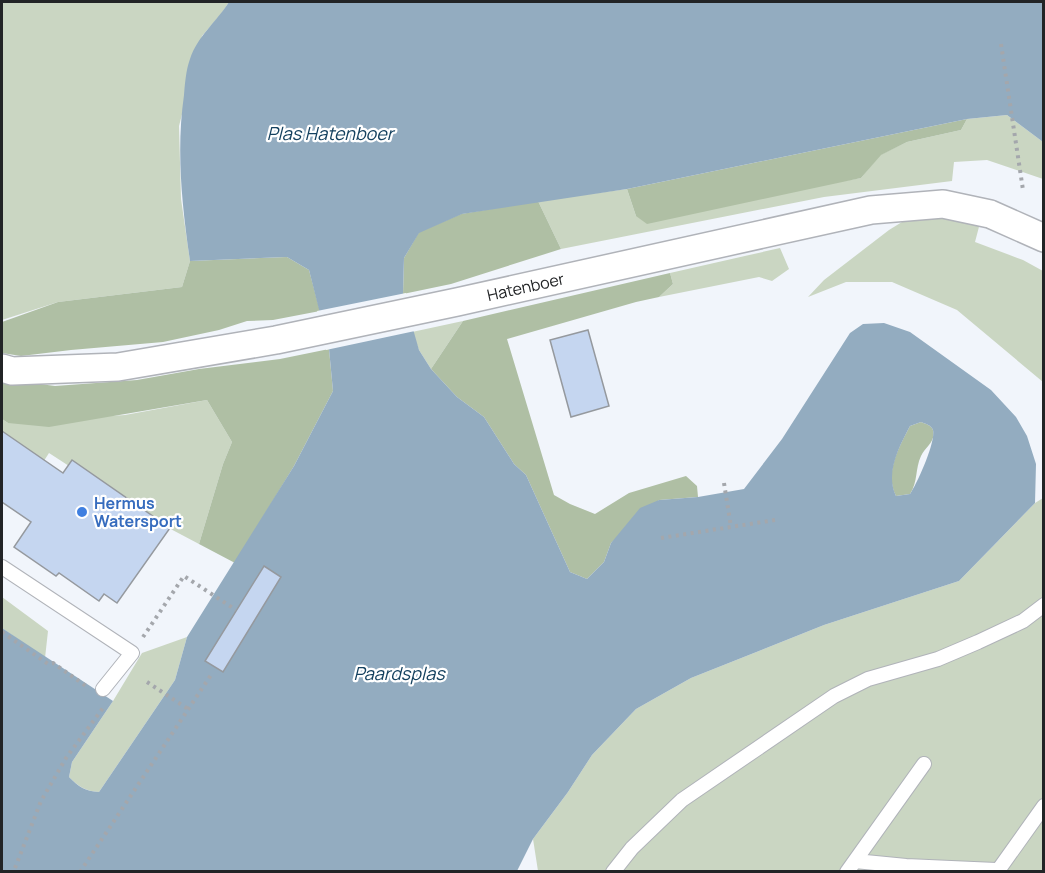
<svg xmlns="http://www.w3.org/2000/svg" width="1045" height="873" viewBox="0 0 1045 873" font-family="Manrope,sans-serif">
	<style>
		.green { fill: #cad6c2 }
		.forest { fill: #afbfa4 }
		.water { fill: #93acc0; fill-rule: evenodd }
		.pier { fill: #f1f5fb }
		.building { fill: #c5d6f0; stroke: #95999e; stroke-width: 1.5 }
		.lines { fill: none; stroke-linecap: round; stroke-linejoin: round }
		.lane-casing { stroke: #b0b3b9; stroke-width: 16 }
		.street-casing { stroke: #b0b3b9; stroke-width: 30 }
		.path { stroke: #a4a7ac; stroke-width: 4; stroke-dasharray: 3 4.5; stroke-linecap: butt }
		.lane { stroke: #fff; stroke-width: 14 }
		.street { stroke: #fff; stroke-width: 27 }
		.shop-dot { fill: #3f7fe0; stroke: #fff; stroke-width: 2 }
		.labels { text-anchor: middle; dominant-baseline: central; stroke-width: 4.5; stroke-linejoin: round; paint-order: stroke }
		.street-label { font-size: 16px; fill: #222426; stroke: #fff }
		.shop-label { font-size: 16px; font-weight: bold; fill: #366cbe; stroke: #fff; text-anchor: start }
		.water-label { font-size: 18px; font-style: italic; fill: #14415f; stroke: #fff }
	</style>
	<rect width="100%" height="100%" fill="#f1f5fb"/>
	<path class="green" d="M2 2H229L221 14 202 36 179 126 181 199 190 261 182 287 58 302 2 320Z
		M1007 115 1043 142V179L987 160 954 162 952 181 824 197 561 249 538 201 627 189 636 216 861 178 880 155 907 142 961 130 967 119Z
		M927 217 980 223 975 242 1023 260 1043 271V382L957 310 892 282H846L808 297 824 280 889 230 902 222Z
		M780 248 789 269 772 281 759 277 659 297 673 284 670 273Z
		M463 321 431 369 419 350 412 332Z
		M207 400 232 442 223 464 199 544 146 516 49 453 40 467 2 442V419L8 423 125 415Z
		M1043 498V871H538L533 839 568 792 592 755 636 709 691 678 824 625 959 581 1035 503Z
		M2 597 48 631 45 658 2 628Z
		M187 637 175 680 99 792C86 791 79 787 69 777L72 762 113 701 142 653Z"/>
	<path class="forest" d="M967 119 961 130 907 142 881 155 861 178 647 224 636 216 627 189Z
		M538 201 561 249 451 284 403 294 404 258 419 232 461 214Z
		M287 257 309 270 320 311 273 320 247 321 219 330 163 342 71 350 21 356 2 353V322L58 302 182 287 190 261Z
		M670 273 673 284 659 297 636 302 507 339 554 495 570 504 595 514 629 493 686 476 697 486 698 497 659 500 611 543 604 562 587 579 570 572 526 475 514 464 484 417 457 397 431 369 463 321Z
		M329 349 333 391 294 466 235 563 199 544 223 464 232 442 207 400 49 427 8 423 2 419V379L55 386 137 380 199 369 280 359Z
		M921 422C926 424 931 425 933 430 936 442 925 447 921 456 915 469 918 482 910 494L896 496C884 473 899 447 910 426Z"/>
	<path class="water" d="M229 2H1043V142L1007 115 967 119 627 189 462 214 419 233 404 258 403 294 419 350 431 369 457 397 484 417 514 464 526 475 570 572 587 579 604 562 611 543 640 508 659 500 698 497 744 489 782 439 850 333 863 324 884 323 910 332 991 390 1016 417 1027 436 1036 464 1035 503 959 581 824 625 691 678 636 709 592 755 568 792 533 839 517 871H2V628L113 701 72 762 69 777C79 787 85 791 99 792L175 680 187 637 294 466 333 391 329 349 309 270 287 257 190 261C182 205 176 151 184 95 185 83 186 70 190 59 197 37 217 21 229 2ZM921 422C926 424 931 425 933 430 936 442 917 484 910 494L896 496C885 473 899 447 910 426Z"/>
	<path class="pier" d="M406 293 415 331 326 350 317 311Z"/>
	<path class="building" d="M588 330 609 406 571 417 550 340Z
		M2 431 63 473 72 460 170 528 117 603 104 594 99 601 59 573 56 576 14 547 31 522 2 502Z
		M264 566 281 577 223 672 205 661Z"/>
	<g class="lines">
		<g class="lane-casing">
			<path id="lane" d="M2 567 132 653 103 689
				M855 861 906 866 996 870
				M613 872 632 848 682 800 834 696 868 679 938 659 978 642 1023 621 1044 605
				M847 872 924 764
				M997 872 1044 806"/>
		</g>
		<g class="street-casing">
			<g id="street">
				<path id="s1" d="M2 368 12 371 118 367 276 340 457 302 871 210 943 204 990 214 1044 238"/>
			</g>
		</g>
		<path class="path" d="M1001 44 1023 190
			M724 483 731 527
			M661 538 775 520
			M2 632 48 664 53 663 86 686
			M143 637 184 576 236 610
			M147 682 188 709
			M15 868 41 801 66 758 103 708
			M80 872 211 675"/>
		<use href="#lane" class="lane"/>
		<use href="#street" class="street"/>
	</g>
	<circle class="shop-dot" cx="82" cy="512" r="6"/>
	<g class="labels">
		<g class="street-label">
			<text stroke="none"><textPath href="#s1" startOffset="532">Hatenboer</textPath></text>
		</g>
		<g class="shop-label">
			<text x="94" y="503">Hermus<tspan x="94" dy="18">Watersport</tspan></text>
		</g>
		<g class="water-label">
			<text x="330" y="133">Plas Hatenboer</text>
			<text x="399" y="673">Paardsplas</text>
		</g>
	</g>
	<rect width="1045" height="873" fill="none" stroke="#222426" stroke-width="6"/>
</svg>
